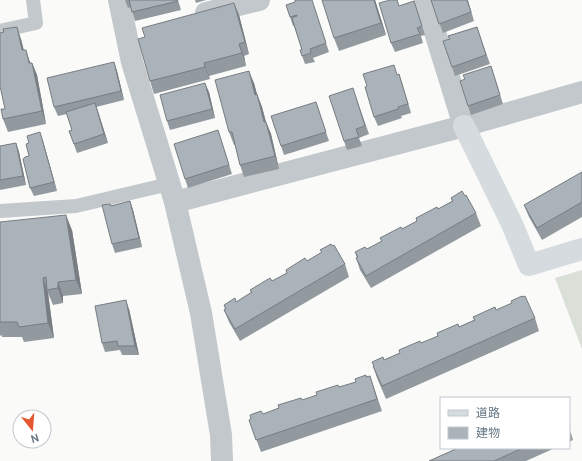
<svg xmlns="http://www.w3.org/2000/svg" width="582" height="461" viewBox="0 0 582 461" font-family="Overpass,'Noto Sans JP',sans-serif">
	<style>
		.green { fill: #dadfd7 }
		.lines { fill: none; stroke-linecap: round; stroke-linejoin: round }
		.lane { stroke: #c3c8cc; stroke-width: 14 }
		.street { stroke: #c3c8cc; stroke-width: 22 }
		.secondary { stroke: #d6dbdf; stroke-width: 22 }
		.wall { fill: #929a9f }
		.shaded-wall { fill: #777d82 }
		.building { fill: #aab3b9; stroke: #777d82 }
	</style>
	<rect width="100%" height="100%" fill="#fafaf8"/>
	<path class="green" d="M582 270V349L555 278Z"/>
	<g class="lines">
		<path class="lane" d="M0 31 36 23 33 0
			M0 211 76 206 169 184"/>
		<path class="street" d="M119 0 132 62 175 202 201 313 221 435 222 461
			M425 0 464 126
			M206 13 259 0
			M175 202 464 126 582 92"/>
		<path class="secondary" d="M464 126 512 224 529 265 582 249"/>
	</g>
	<path class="wall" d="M125 0H178L181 10 135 21 131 7 128 8Z
		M195 0H206L196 3Z
		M310 0H312L315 9 329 52 313 58 315 62 305 64 300 50H302L294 26H293L290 17Z
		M375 0 386 35 339 51 334 38Z
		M397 0 399 6 414 1 425 35 421 36 423 43 395 52 391 43Z
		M431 0H468L474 21 443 33Z
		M239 15 249 54 244 56 246 66 209 76 210 79 154 94 150 81Z
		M477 27 490 64 455 76 452 67 449 39 448 36Z
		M21 39 24 50 30 63H32L37 75 46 124 8 132 3 119 5 109Z
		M114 62 117 71 124 100 96 107 108 143 77 153 69 131 72 130 67 114 58 116 54 107Z
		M491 66 503 104 471 115 468 106 465 79Z
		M399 74 411 113 401 116 402 118 378 126 374 117 398 75Z
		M254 83 257 94 262 107 266 122 271 134 279 169 244 177 240 165 235 145H234L229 132Z
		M209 92 215 118 170 130 167 121Z
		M356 97 369 134 359 138 362 146 347 150 344 141Z
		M316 102 329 141 284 155 281 146Z
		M221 139 232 174 188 188 185 179Z
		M43 141 57 191 34 196 30 188 29 156Z
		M16 143 19 152 26 185 0 190V146Z
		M582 172V217L542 240 529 217 524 205Z
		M465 196 476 213 481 226 371 288 360 270 356 258H357L355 252 367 249 382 241 380 238 402 229 417 221 416 218 438 209 452 201 451 198Z
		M130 201 133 210 142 247 115 253 112 244 111 206Z
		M0 222 72 230 82 294 63 296V303L53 305 48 293 54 338 24 342 22 337H2V335L0 336Z
		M332 246 345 264 349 277 240 341 229 322 224 310 225 309 224 305 236 302 251 293 250 290 272 281 287 273 286 270 307 261 322 253 320 250Z
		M129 309 139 355H122L120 350 105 352 102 343Z
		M496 310 535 318 539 331 386 399 377 378 373 366H374L372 362 384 360 474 320 473 317Z
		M370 376 382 411 261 452 249 420 263 414 356 382Z
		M569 427 573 440 569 442Z
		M458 448H555L526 461H429Z"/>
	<path class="shaded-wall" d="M374 0H375L386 35 381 23Z
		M234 3 239 15 249 54 245 42Z
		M17 27 21 39 26 63 22 50Z
		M239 44 244 56 246 66 242 53Z
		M26 50 30 62 33 76 29 63Z
		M114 62 117 71 124 100 121 91Z
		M32 63 37 75 46 124 42 111Z
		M204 63 209 76 210 79 205 67Z
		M249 71 254 83 260 107 255 95Z
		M399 74 402 83 411 113 408 104Z
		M205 83 209 92 215 118 212 109Z
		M257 94 262 107 269 134 264 122Z
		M95 103 98 111 108 143 104 134Z
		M266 122 271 134 279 169 275 156Z
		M40 132 43 141 57 191 54 182Z
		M16 143 19 152 26 185 23 176Z
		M130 201 133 210 142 247 139 238Z
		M66 215 72 230 82 294 76 280Z
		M43 278 48 293 54 338 48 323Z
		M58 282 63 296V303L58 288Z
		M126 300 129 309 139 355 135 346Z"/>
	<path class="building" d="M129 0H177L178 1 132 12Z
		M295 0H312L326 43 310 49 311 53 302 56 300 50H302L292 18 297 16V15L290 17 286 5 295 2Z
		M322 0H374L381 23 334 38Z
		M390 0H397L399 6 414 1 422 26 417 28 420 34 391 43 379 3Z
		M431 0H467L471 12 439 24Z
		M234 3 245 42 239 44 242 53 204 63 205 67 150 81 138 39 145 37 142 28Z
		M17 27 22 50H26L29 63H32L42 111 3 119 1 109H5L0 86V33L4 32 3 29Z
		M477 27 486 55 452 67 443 41 450 39 448 36Z
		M114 62 121 91 54 107 47 78Z
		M394 65 397 75 399 74 408 104 398 107V109L374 117 365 87 367 86 363 74Z
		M491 66 500 95 468 106 460 81 465 79 463 75Z
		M249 71 255 95 257 94 264 122H266L275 156 240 165 232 132H229L215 80Z
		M205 83 212 109 167 121 160 95Z
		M353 88 365 126 356 129 359 137 344 141 329 96Z
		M316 102 326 132 281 146 271 116Z
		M95 103 104 134 74 144 69 131 72 130 66 112Z
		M218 130 229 165 185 179 174 144Z
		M40 132 54 182 30 188 23 159 25 157 29 156 26 144 29 143 27 136Z
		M16 143 23 176 0 180V146Z
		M582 172V202L537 228 524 205Z
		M462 191 465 196 466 195 476 213 366 276 356 258 358 257 355 252 365 247 367 249 382 241 380 238 401 227 402 229 417 221 416 218 437 207 438 209 453 201 451 198Z
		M130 201 139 238 112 244 102 205 110 204 111 206Z
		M66 215 76 280 58 282V288L47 290 46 277 43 278 48 323 19 327 17 322H0V222Z
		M331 244 332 246 334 245 345 264 235 329 224 310 226 309 224 305 235 298 236 302 252 292 250 290 270 278 272 281 287 273 286 270 305 258 307 261 322 252 320 250Z
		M522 296V297L525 296 535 318 382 386 373 366H374L372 362 383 357 384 360 400 353 399 350 420 341 421 343 438 336 437 333 458 324 459 327 475 320 473 317 495 307 496 310 512 303 511 301Z
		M126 300 135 346H118L117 341 102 343 95 306Z
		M366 375V377L370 376 377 399 256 440 249 420 251 419 250 415 261 411 263 414 279 408 278 405 301 398 302 400 317 395 316 392 338 385 339 387 356 382 355 379Z
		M458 448H523L494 461H429Z"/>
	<rect x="440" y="397" width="130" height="52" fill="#ffffff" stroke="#c1c8cd"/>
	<rect x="448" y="410" width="20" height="6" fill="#d6dbdf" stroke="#c1c8cd"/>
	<text x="476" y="417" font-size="12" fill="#657683">道路</text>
	<rect x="448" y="427" width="20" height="12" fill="#aab3b9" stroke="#c1c8cd"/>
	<text x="476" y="437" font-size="12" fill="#657683">建物</text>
	<g transform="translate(32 429) rotate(163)"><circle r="19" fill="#ffffff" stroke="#c1c8cd"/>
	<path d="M0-3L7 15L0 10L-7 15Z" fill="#e4572e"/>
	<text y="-6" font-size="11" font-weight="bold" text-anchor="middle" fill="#657683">N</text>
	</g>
</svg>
